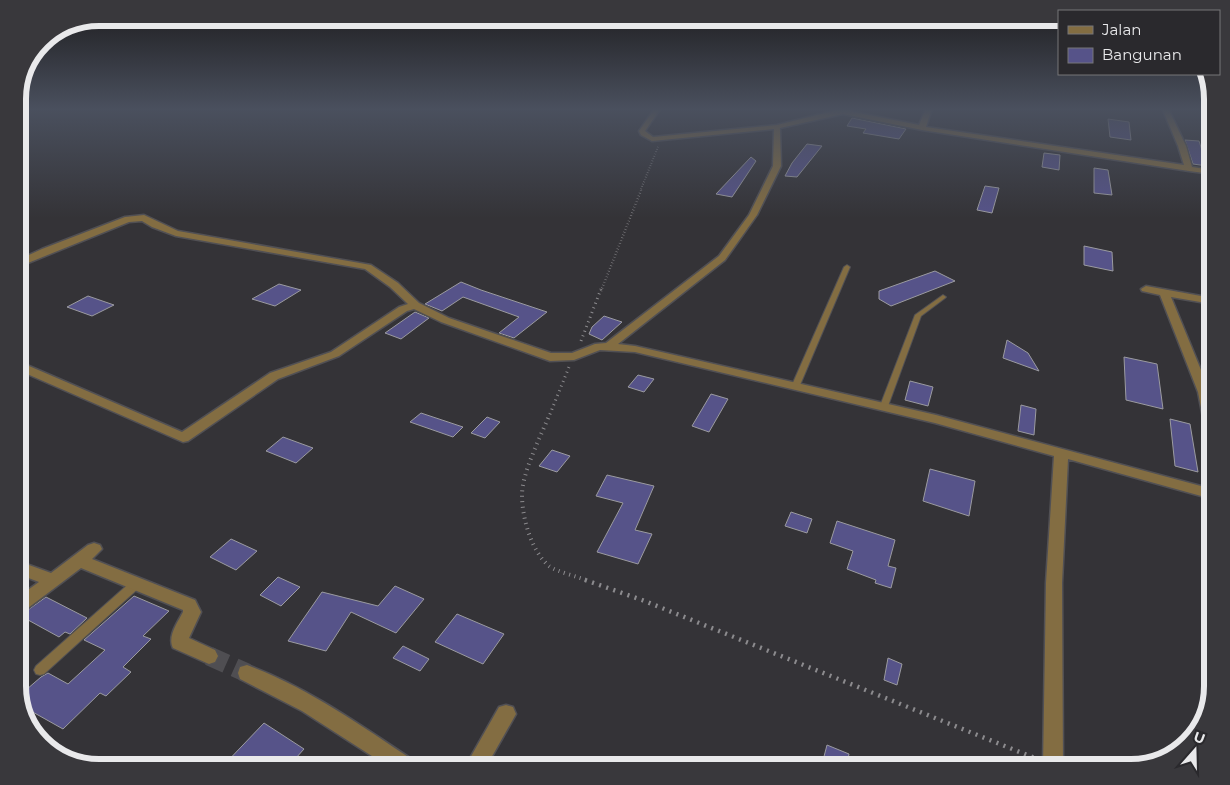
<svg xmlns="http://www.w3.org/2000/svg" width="1230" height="785" viewBox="0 0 1230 785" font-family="Montserrat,sans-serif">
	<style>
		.building { fill: #565389; stroke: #9b9ba0 }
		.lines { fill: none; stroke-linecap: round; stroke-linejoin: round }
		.minor-tunnel { stroke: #4f4e52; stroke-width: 19; stroke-dasharray: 19 9; stroke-linecap: butt }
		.service-casing { stroke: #515054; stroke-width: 2 }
		.minor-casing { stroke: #515054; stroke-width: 3 }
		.path-far4 { stroke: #8c8b8e; stroke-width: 2; stroke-dasharray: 0.5 2; stroke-linecap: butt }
		.path-far3 { stroke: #8c8b8e; stroke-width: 2.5; stroke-dasharray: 0.5 2.5; stroke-linecap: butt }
		.path-far2 { stroke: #8c8b8e; stroke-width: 3; stroke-dasharray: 1 4; stroke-linecap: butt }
		.path-far1 { stroke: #8c8b8e; stroke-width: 4; stroke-dasharray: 1 4.5; stroke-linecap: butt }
		.path { stroke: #8c8b8e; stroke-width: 4.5; stroke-dasharray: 2 5.5; stroke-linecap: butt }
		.service { fill: #836d42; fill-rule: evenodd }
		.minor { fill: #836d42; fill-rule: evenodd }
		.rim { fill: none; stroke: #e9e9eb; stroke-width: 6 }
	</style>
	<rect width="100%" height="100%" fill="#343337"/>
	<path class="building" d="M852 118 906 129 899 139 863 133 866 129 847 126Z
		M1108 119 1129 122 1131 140 1110 137Z
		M1185 140 1199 141 1207 166 1193 164Z
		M807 144 822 146 797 177 785 176 792 163Z
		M1044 153 1060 155 1059 170 1042 167Z
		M751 157 756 161 732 197 716 194Z
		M1094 168 1108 170 1112 195 1094 193Z
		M985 186 999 188 992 213 977 210Z
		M1084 246 1112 252 1113 271 1084 265Z
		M935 271 955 281 891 306 879 299V291Z
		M461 282 481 290 547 312 514 338 499 333 519 317 463 297 442 311 425 304Z
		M279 284 301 290 275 306 252 299Z
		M88 296 114 305 92 316 67 307Z
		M415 312 429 318 401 339 385 333Z
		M604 316 622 322 602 340 589 334 592 327Z
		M1007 340 1028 353 1039 371 1003 358Z
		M1124 357 1157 364 1163 409 1126 400Z
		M638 375 654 379 644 392 628 387Z
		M910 381 933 387 928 406 905 400Z
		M711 394 728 399 709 432 692 426Z
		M1021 405 1036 409 1034 435 1018 431Z
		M421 413 463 427 453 437 410 422Z
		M487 417 500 422 485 438 471 433Z
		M1170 419 1190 424 1198 472 1175 466Z
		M283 437 313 448 296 463 266 451Z
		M552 450 570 456 557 472 539 466Z
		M930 469 975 481 969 516 923 501Z
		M607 475 654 486 635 530 652 534 638 564 597 552 623 503 596 496Z
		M791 512 812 519 807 533 785 526Z
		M837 521 895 540 888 566 896 568 891 588 875 583 876 580 847 569 853 551 830 543Z
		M231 539 257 551 236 570 210 557Z
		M278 577 300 587 281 606 260 595Z
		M395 586 424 599 396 633 351 612 326 651 288 641 322 592 378 606Z
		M134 596 169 611 143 636 151 639 123 667 131 672 106 696 100 693 63 729 22 706 19 696 41 677 48 673 68 684 105 650 84 640Z
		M46 597 87 618 70 634 65 632 59 637 19 615 25 612Z
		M457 614 504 634 483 664 435 642Z
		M403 646 429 659 420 671 393 658Z
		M888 658 902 664 897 685 884 680Z
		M264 723 304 749 287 768H221Z
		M827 745 849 754 846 768H821Z"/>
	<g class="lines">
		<path class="minor-tunnel" d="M209 656 247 673"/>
		<g class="service-casing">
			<path id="service" d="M847 265 850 267 800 385 799 387H793L792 385 844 267Z
				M943 295 946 297 945 298 921 316 888 406 884 408H881L880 406 915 315Z
				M137 579 141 580 142 583 141 586 44 674 40 675 36 674 34 670 36 666 133 580Z"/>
		</g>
		<g class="minor-casing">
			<path id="minor" d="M655 108H661L645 131 653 137 777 125 845 108H853L849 111 919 125 926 108H932L926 127 1184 165 1178 146 1162 108H1168L1186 146 1192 167 1212 170V174L1189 171 922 130 843 114 780 128 781 166 757 215 725 260 618 344 635 346 936 415 1212 489V499L1068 459 1062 583 1063 767H1043L1046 583 1054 456 935 423 635 352 600 350 574 360 550 361 441 322 414 309 407 311 339 356 278 379 188 441 183 442 18 370V363H22L182 432 270 373 331 352 399 307 408 304 390 287 365 269 176 236 152 227 142 221 129 222 18 267V260L42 249 125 217 144 215 178 231 371 265 398 283 419 303 449 318 551 353H572L595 344 606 343 719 256 749 215 773 166 774 129 652 141 641 135 639 131Z
				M1146 286 1212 298V304L1171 297 1210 392 1212 401V432L1207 431 1205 428 1198 392 1160 295 1142 291 1141 289Z
				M94 543 100 545 102 549 92 559 195 600 201 612 189 638 215 650 218 656 215 662 209 664 173 648C167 636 178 622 183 612V610L81 568 24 611 18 613V597L39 582 18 574V561L51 573 88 545Z
				M247 665C307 687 360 725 413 760L416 767H389L302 711 240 679 238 673 240 667Z
				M506 705 513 707 516 714 486 767H465L499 707Z"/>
		</g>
		<path class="path-far4" d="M641 189 658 147"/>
		<path class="path-far3" d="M601 291 642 188"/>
		<path class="path-far2" d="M581 341 601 289
			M548 419 569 367"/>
		<path class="path-far1" d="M548 418C540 438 522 473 522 495 522 517 531 551 549 566 557 572 579 577 589 581"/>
		<path class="path" d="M585 580 642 600 1037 759"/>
		<use href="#service" class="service"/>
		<use href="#minor" class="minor"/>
	</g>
	<linearGradient id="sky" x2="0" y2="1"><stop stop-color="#1d1c1e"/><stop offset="0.5" stop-color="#4a505e"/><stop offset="1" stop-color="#4a505e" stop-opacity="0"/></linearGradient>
	<rect width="1230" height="218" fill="url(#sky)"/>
	<path d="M0 0H1230V785H0ZM99 26H1131A73 73 0 0 1 1204 99V686A73 73 0 0 1 1131 759H99A73 73 0 0 1 26 686V99A73 73 0 0 1 99 26Z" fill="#39383c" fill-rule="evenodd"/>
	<path class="rim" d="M99 26H1131A73 73 0 0 1 1204 99V686A73 73 0 0 1 1131 759H99A73 73 0 0 1 26 686V99A73 73 0 0 1 99 26Z"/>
	<rect x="1058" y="10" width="162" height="65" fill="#2a292d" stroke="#767679"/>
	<rect x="1068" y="26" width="25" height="8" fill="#836d42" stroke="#767679"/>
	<text x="1102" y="35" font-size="15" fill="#e9e9eb">Jalan</text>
	<rect x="1068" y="48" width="25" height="15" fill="#565389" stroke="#767679"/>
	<text x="1102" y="60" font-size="15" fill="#e9e9eb">Bangunan</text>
	<g transform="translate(1195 750) rotate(20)" stroke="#2a292d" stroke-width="4" paint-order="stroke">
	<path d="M0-4L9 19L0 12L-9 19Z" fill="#e9e9eb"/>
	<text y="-8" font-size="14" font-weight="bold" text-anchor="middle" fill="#e9e9eb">U</text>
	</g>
</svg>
